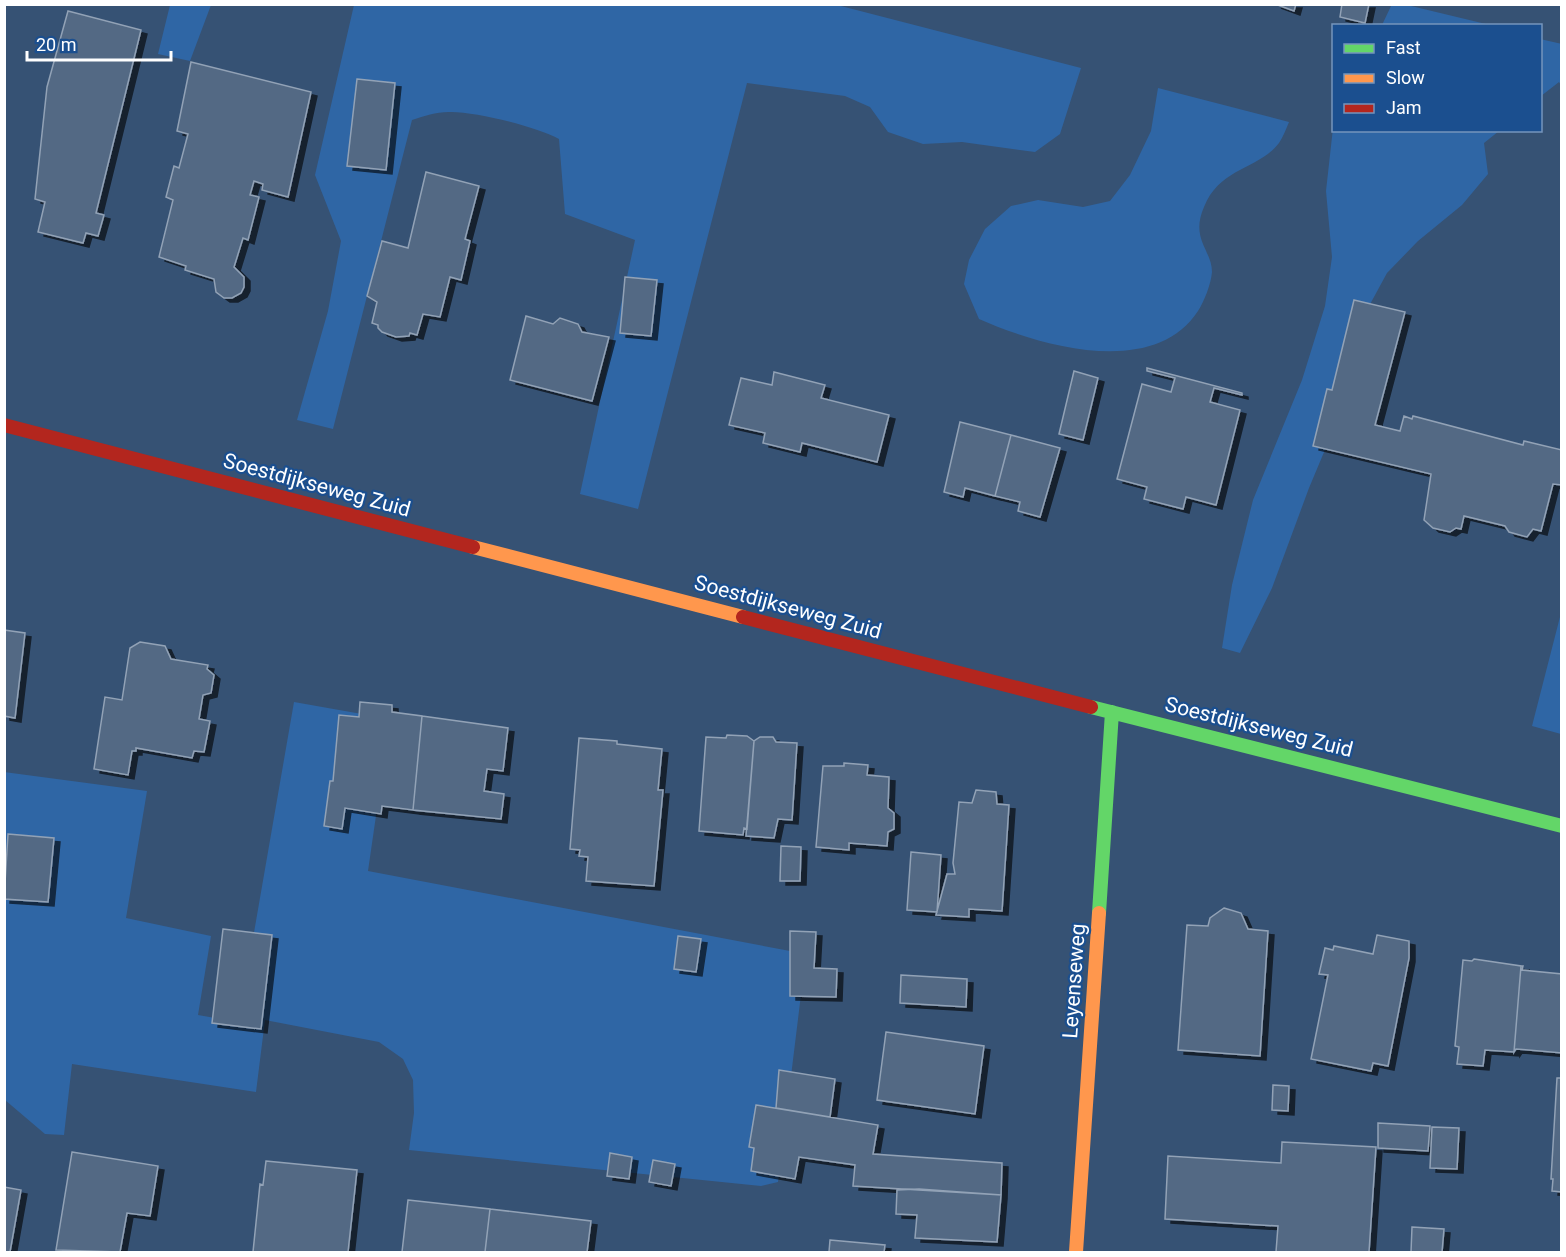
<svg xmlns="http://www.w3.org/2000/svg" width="1566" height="1257" viewBox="0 0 1566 1257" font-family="Roboto,sans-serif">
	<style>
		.green { fill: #2f66a5 }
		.building { fill: #526984; stroke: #92a2b6; stroke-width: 1.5; filter: url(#shadow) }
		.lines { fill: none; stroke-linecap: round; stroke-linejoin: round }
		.fast { stroke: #63d668; stroke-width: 14 }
		.slow { stroke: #ff974d; stroke-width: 14 }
		.jam { stroke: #b3261e; stroke-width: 14 }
		.labels { text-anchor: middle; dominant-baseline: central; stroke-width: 4.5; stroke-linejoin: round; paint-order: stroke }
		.street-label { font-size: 21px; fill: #fff; stroke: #1b4f8f }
	</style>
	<defs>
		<filter id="shadow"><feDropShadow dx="6" dy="4" stdDeviation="0" flood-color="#0009"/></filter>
	</defs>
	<rect width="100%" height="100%" fill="#365274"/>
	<path class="green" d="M1392 4 1407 5 1490 25H1382Z
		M170 5H211L190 61 158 54Z
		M354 5H837L1081 68 1060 134 1035 152 962 142 923 144 888 132 870 107 845 96 747 83 638 509 580 494 635 240 565 214 559 139C537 127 474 111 449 112 435 112 425 116 412 120L333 429 297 420 328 311 341 241 315 175Z
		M1540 39 1562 44 1561 85 1559 82 1541 96Z
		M1158 88 1289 122C1286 129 1283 137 1279 143 1258 170 1220 167 1204 207 1190 239 1212 250 1212 272 1211 284 1204 302 1198 311 1154 379 1040 346 979 319L964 284 969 260 985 229 1011 206 1038 200 1083 207 1110 201 1130 175 1151 131Z
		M1333 128 1334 130 1499 131 1484 143 1488 174 1462 205 1418 241 1387 273 1368 308V347L1309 488 1272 588 1240 653 1222 648 1232 585 1253 500 1302 380 1325 306 1332 257 1326 191Z
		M1561 613V734L1532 726Z
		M294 702 390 719 368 871 806 954 778 1182 761 1186 409 1150 414 1113 413 1080 403 1059 379 1042 265 1020 256 1092 72 1064 64 1135 45 1134 5 1100 4 772 147 791 126 918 211 936 198 1015 232 1021 252 944Z"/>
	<path class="building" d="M1275 4H1296L1294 11Z
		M1342 4H1369L1365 23 1340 17Z
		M68 11 141 30 96 213 104 215 98 236 86 233 83 243 38 232 45 202 35 199 47 87Z
		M191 62 311 92 288 197 262 190 263 184 254 181 250 195 259 197 248 240 243 238 234 267 244 277V287L241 293 232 298H224L216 292 214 279 185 270 186 266 159 257 173 200 166 197 174 166 179 168 188 134 177 131Z
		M357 79 395 83 386 170 347 166Z
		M426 172 479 186 465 239 470 241 461 280 450 277 440 317 423 314 417 335 410 333 409 336 396 337 382 332 378 328V325L372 323 377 302 367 296 382 241 408 248Z
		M625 277 657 280 651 336 620 333Z
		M1354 300 1405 312 1375 425 1400 431 1404 416 1412 419 1413 416 1523 445 1524 441 1562 450V485L1553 484 1541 531 1533 529 1527 537 1509 532 1505 526 1464 516 1461 529 1456 528 1450 532 1433 528 1424 520 1431 474 1313 446 1327 389 1332 390Z
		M526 316 553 324 560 318 578 324 582 332 609 337 592 401 510 380Z
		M1147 368 1242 393V395L1214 388 1210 402 1240 410 1216 505 1186 497 1183 509 1144 499 1147 487 1117 479 1142 384 1171 392 1175 378 1147 371Z
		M1074 371 1098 378 1083 440 1059 434Z
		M774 372 825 385 821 398 889 415 877 462 802 443 800 452 763 443 765 433 729 425 741 378 772 385Z
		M960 422 1011 435 995 496 965 488 963 497 944 492Z
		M1011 435 1060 448 1040 517 1018 511 1020 502 995 496Z
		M4 630 25 633 15 718 4 716Z
		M140 642 165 646 171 659 208 665 207 669 214 675 211 693 203 695 199 719 210 721 204 752 194 751 192 758 136 748V751H132L128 775 94 769 105 697 122 700 130 648Z
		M360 702 392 705V712L422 716 413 810 382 806 381 814 345 808 342 829 324 826 330 781H333L339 715 359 717Z
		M422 716 508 728 503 771 487 769 484 791 504 794 501 819 413 810Z
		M727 735 747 736 754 741 747 829 744 828 743 835 699 831 706 737 726 738Z
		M760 737H773L776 742 797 743 792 820 778 819 774 838 746 836 754 741Z
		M579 738 617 741V744L662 749 658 790H663L654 886 586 881 588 857 579 856 580 850 570 849Z
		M844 763 868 765 867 775 889 777 888 808 894 813V829L888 832 887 846 849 843V850L816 847 823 766H844Z
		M976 790 996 792 997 804 1009 805 1002 911 969 909V917L936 915 947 874H955L953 863 959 802 972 803Z
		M8 834 54 838 48 902 4 899Z
		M781 846 801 847 800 881H780Z
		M911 852 941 855 937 912 907 910Z
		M1224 908 1241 913 1248 929 1268 931 1260 1056 1178 1050 1187 925 1208 926 1210 918Z
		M223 929 272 935 261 1029 212 1023Z
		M790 931 816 932 814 968 837 969 836 997 790 996Z
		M1377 935 1409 941V958L1388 1066 1373 1063 1371 1071 1311 1059 1328 975 1319 974 1325 948 1333 950 1334 946 1373 954Z
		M678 936 701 939 696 972 674 969Z
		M1474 959 1521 966 1514 1052 1485 1050 1483 1066 1457 1064 1459 1047 1455 1046 1463 960 1472 961Z
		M1521 966H1523L1522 970 1562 974V1053L1516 1049 1514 1052Z
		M901 975 967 979 966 1007 900 1003Z
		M886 1032 984 1046 975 1114 877 1100Z
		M779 1070 835 1079 830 1117 776 1108Z
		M1557 1078H1562V1192L1552 1191 1553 1179H1551Z
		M1273 1085 1289 1086 1288 1111 1272 1110Z
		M756 1105 878 1125 873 1154 1002 1163 1001 1195 853 1186 855 1165 799 1157 795 1179 751 1171 754 1148 749 1147Z
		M1378 1123 1430 1126 1428 1151 1378 1148Z
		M1432 1127 1459 1128 1457 1169 1430 1168Z
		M1282 1142 1376 1147 1369 1252H1276L1278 1226 1165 1219 1168 1156 1281 1163Z
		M72 1152 158 1166 150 1216 127 1213 120 1252 56 1250Z
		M610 1153 632 1157 629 1179 607 1176Z
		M653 1160 675 1164 671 1186 649 1182Z
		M266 1161 357 1170 348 1252H253L260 1184 263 1185Z
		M4 1187 21 1190 10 1252H4Z
		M919 1189 1001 1195 997 1242 915 1238 917 1215 896 1214 897 1190Z
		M408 1200 490 1209 485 1252H402Z
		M490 1209 591 1221 587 1252H485Z
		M1412 1227 1444 1229 1442 1252H1411Z
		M830 1240 885 1245 884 1252H829Z"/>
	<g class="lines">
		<path class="fast" d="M1091 707 1562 826
			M1099 913 1112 712"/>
		<path class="slow" d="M473 547 743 617
			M1076 1252 1099 913"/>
		<path class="jam" d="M4 425 473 547
			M743 617 1091 707"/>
	</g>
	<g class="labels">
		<g class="street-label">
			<text transform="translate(317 485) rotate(15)">Soestdijkseweg Zuid</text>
			<text transform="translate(788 607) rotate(15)">Soestdijkseweg Zuid</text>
			<text transform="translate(1259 727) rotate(14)">Soestdijkseweg Zuid</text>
			<text transform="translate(1074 981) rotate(-86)">Leyenseweg</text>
		</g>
	</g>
	<rect width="1566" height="1257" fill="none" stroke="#ffffff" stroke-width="12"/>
	<rect x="1332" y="24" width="210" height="108" fill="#1b4f8f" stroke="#7695bc" stroke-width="1.5"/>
	<rect x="1344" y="44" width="30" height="9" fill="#63d668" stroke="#7695bc" stroke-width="1.5"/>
	<text x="1386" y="54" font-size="18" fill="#ffffff">Fast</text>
	<rect x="1344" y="74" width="30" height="9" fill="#ff974d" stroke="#7695bc" stroke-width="1.5"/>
	<text x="1386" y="84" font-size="18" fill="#ffffff">Slow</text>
	<rect x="1344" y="104" width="30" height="9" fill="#b3261e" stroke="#7695bc" stroke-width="1.5"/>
	<text x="1386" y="114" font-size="18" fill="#ffffff">Jam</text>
	<path d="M27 51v9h144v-9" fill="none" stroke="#ffffff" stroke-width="3"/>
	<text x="36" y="51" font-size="18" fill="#ffffff" stroke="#1b4f8f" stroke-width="4.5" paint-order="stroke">20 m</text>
</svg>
